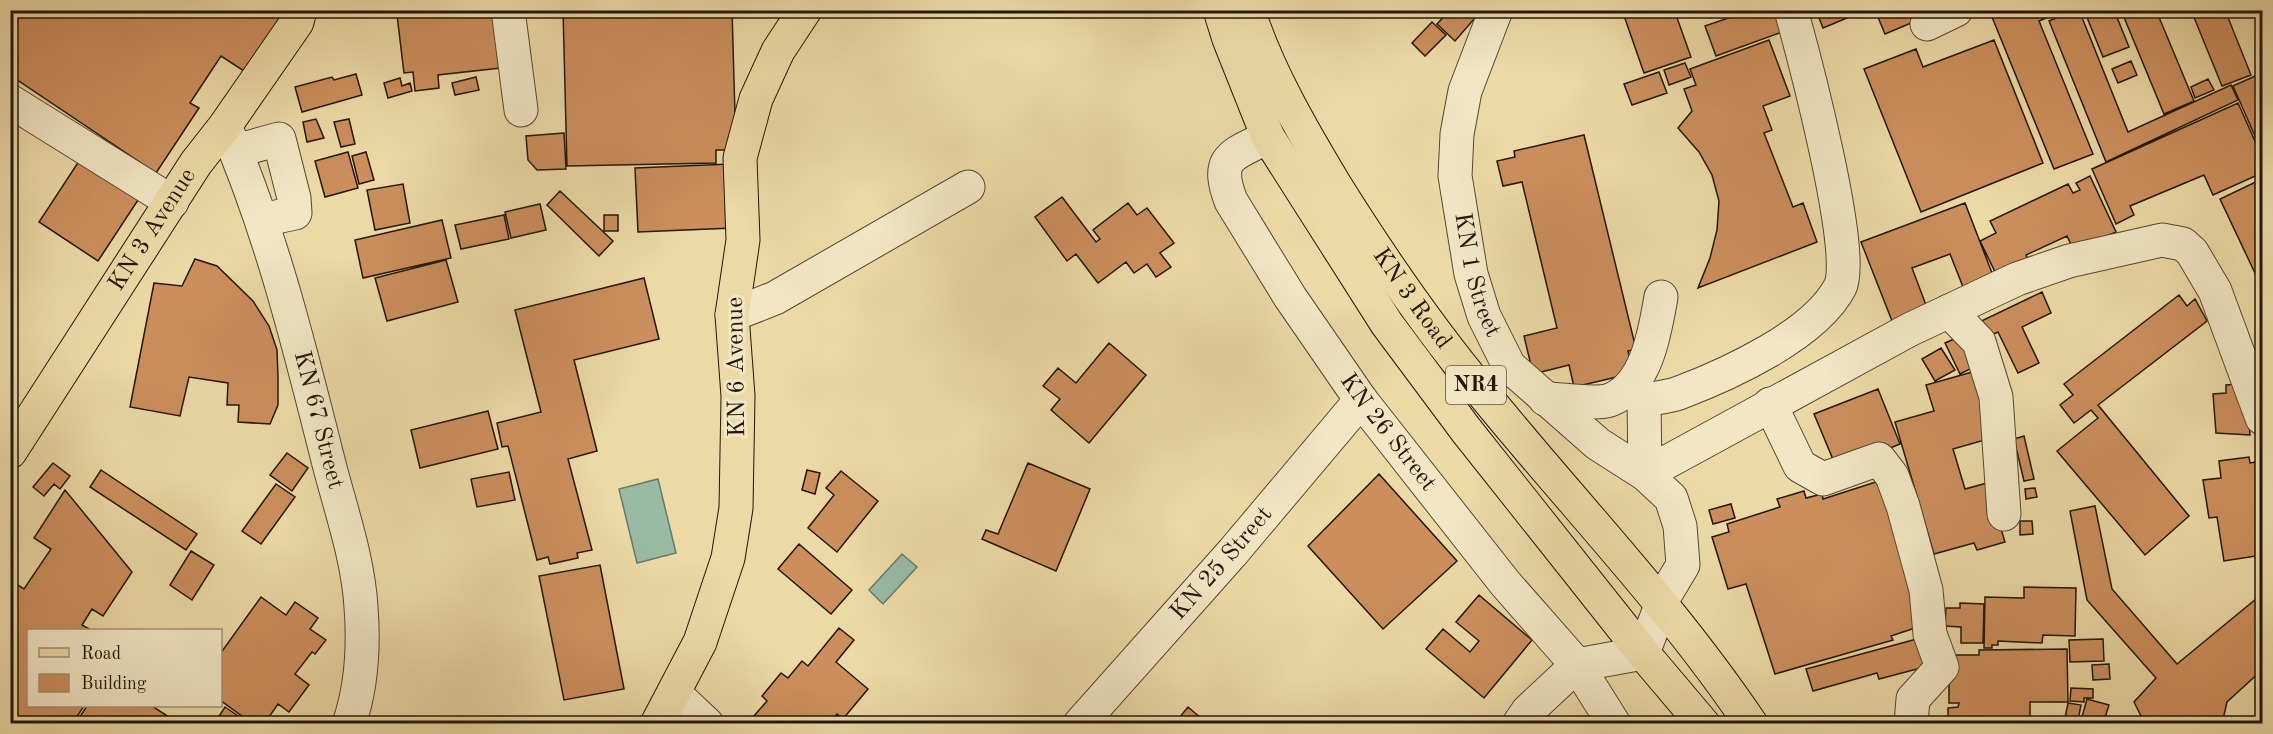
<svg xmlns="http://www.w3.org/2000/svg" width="2273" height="734" viewBox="0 0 2273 734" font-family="'Old Standard TT',serif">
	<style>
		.water { fill: #99baa4; stroke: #697966; stroke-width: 1.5 }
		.building { fill: #cc8e5d; stroke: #221709; stroke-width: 1.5 }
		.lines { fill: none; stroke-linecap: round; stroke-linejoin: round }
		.minor-casing { stroke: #544830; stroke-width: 35 }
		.major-casing { stroke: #221709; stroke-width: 35 }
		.highway-casing { stroke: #221709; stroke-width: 35 }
		.minor { stroke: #f2e6c5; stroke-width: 33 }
		.major { stroke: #ebd9a6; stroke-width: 33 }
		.highway { stroke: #ebd9a6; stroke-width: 33 }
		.labels { text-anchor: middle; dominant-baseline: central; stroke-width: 6; stroke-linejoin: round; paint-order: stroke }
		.shield { fill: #f2e6c5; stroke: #605541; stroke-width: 1.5 }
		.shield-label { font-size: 22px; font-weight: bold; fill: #221709 }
		.street-label { font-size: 24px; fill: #221709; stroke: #f2e6c5 }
	</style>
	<rect width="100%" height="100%" fill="#ebd9a6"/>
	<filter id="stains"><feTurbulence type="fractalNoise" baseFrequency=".00333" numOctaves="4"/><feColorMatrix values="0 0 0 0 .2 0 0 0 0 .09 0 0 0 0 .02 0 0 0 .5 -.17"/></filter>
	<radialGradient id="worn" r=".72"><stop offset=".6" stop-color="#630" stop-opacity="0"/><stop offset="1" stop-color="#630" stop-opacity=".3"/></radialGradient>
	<path class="water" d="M658 479 676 553 637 563 619 489Z
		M902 554 917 567 883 604 869 590Z"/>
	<path class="building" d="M10 10H287L247 73 221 56 190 103 199 108 156 173 10 75Z
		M399 10H502L511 67 438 75 439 88 415 91 413 72 404 73 397 15Z
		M563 10H732L736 150H716V163L567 166Z
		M1450 10H1481V11L1455 41 1437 24Z
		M1622 10H1688L1676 15 1691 57 1644 73Z
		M1742 10H1774L1782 32 1716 56 1705 26 1743 13Z
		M1816 10H1866L1823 28Z
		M1875 10H1942L1885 34Z
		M2002 10H2065L2039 21 2093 154 2054 169 1992 17Z
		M2075 10H2079L2128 132 2231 85 2238 100 2106 162 2049 21Z
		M2084 10H2114L2129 47 2103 57Z
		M2121 10H2156L2194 101 2164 114Z
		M2191 10H2225L2251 75 2222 86Z
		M1432 22 1446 35 1425 56 1412 43Z
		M1769 40 1790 96 1763 106 1772 130 1764 133 1793 207 1803 203 1817 242 1698 288 1710 258 1717 230 1719 201 1712 175 1699 152 1678 128 1692 111 1684 89 1696 85 1690 69Z
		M1994 40 2043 163 1921 212 1864 69 1916 49 1923 67Z
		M2131 61 2137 75 2118 83 2112 69Z
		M1685 63 1691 77 1669 85 1664 70Z
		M1659 72 1667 93 1632 105 1624 84Z
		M2262 73V152L2233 86Z
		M356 74 362 95 302 112 295 87 332 77 334 80Z
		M476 77 479 90 455 95 452 83Z
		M400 78 402 86 410 83 412 91 388 98 384 83Z
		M2208 79 2214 90 2195 98 2191 87Z
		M2238 103 2262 157V173L2213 195 2204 175 2130 206 2134 215 2116 224 2092 169Z
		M316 119 324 138 307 142 303 122Z
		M349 119 355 144 341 147 334 122Z
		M564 133 566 169 537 170 528 160 526 136Z
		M1584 135 1636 349 1628 351 1634 373 1574 387 1569 365 1533 374 1524 336 1557 328 1522 182 1503 186 1497 161 1515 157 1514 151Z
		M348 152 358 188 325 197 315 161Z
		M366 152 374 180 359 184 352 156Z
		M83 155 142 194 98 261 39 222Z
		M730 164 733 228 638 232 635 168Z
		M2090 176 2116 232 2074 251 2067 236 2026 255 2030 263 1998 278 1980 241 1996 233 1990 221 2068 184 2073 193 2080 190 2076 183Z
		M2262 179V288L2220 199Z
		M403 184 410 223 375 230 367 190Z
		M560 191 613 241 599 256 547 205Z
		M1062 197 1096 242 1100 239 1093 230 1128 203 1137 215 1147 208 1174 243 1160 253 1171 267 1156 277 1147 264 1134 273 1126 262 1098 283 1076 254 1067 261 1035 217Z
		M1965 203 1997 286 1967 297 1950 254 1912 268 1929 313 1894 326 1861 242Z
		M540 204 546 230 511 238 505 212Z
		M504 215 509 239 461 249 455 225Z
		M604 215H618V231H604Z
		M442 220 451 258 363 278 355 240Z
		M195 259 217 266 253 301 269 326 277 350 278 376V405L270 424 238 422 239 405H227L228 383 189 377 180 416 130 407 154 283 182 286Z
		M446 260 458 302 387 321 375 278Z
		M644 278 659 339 574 360 597 451 568 459 592 550 577 553 578 558 550 564 548 557 537 560 508 446 502 447 497 423 541 412 515 310Z
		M2042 292 2051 313 2022 327 2039 363 2018 373 1998 332 1983 339 1975 324Z
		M2179 295 2187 306 2195 299 2207 321 2098 405 2189 516 2145 555 2057 451 2098 418 2091 410 2074 423 2060 405 2073 395 2064 384Z
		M1968 333 1982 363 1960 374 1945 343Z
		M1109 343 1146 375 1089 443 1051 410 1060 399 1043 386 1058 368 1076 383Z
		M1941 348 1955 370 1935 381 1922 359Z
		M1976 371 1995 437 1953 449 1965 489 1987 483 2005 542 1977 550 1974 543 1934 554 1895 422 1934 411 1926 385Z
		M2239 384 2247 396 2250 435 2216 433 2213 394 2226 393V385Z
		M1878 389 1900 444 1837 469 1814 414Z
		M488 411 498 449 420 468 411 430Z
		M2024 436 2034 479 2024 481 2014 439Z
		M287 453 308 468 292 491 270 475Z
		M2249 457 2250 463 2262 461V555L2224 561 2217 517 2209 518 2203 480 2221 478 2219 461Z
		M53 463 70 476 60 489 54 484 44 496 33 487Z
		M1028 463 1090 489 1056 571 982 539 986 530 998 534Z
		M101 470 197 534 186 550 90 487Z
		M807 470 820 473 815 494 802 490Z
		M841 471 878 501 837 552 808 528 834 495 826 488Z
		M509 472 515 500 477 507 471 479Z
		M1379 474 1457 561 1383 629 1308 546Z
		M1879 481 1927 624 1891 636 1893 640 1775 674 1746 584 1728 589 1712 537 1729 532 1727 524 1780 507 1777 499 1804 491 1806 498 1822 494 1823 499Z
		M276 484 295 497 261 544 242 531Z
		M2035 488 2037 497 2026 499 2025 489Z
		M65 490 132 572 103 616 92 609 82 625 91 630H28V706H84L72 724H10V580L24 589 51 549 34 538Z
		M1731 504 1735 518 1713 524 1709 510Z
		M2095 506 2112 589 2177 664 2262 594V670L2227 702 2222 724H2145L2134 702 2156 678 2087 600 2070 511Z
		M2020 521H2032L2033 534 2020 535Z
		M799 544 852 590 831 614 778 569Z
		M191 551 214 565 192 600 170 585Z
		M600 565 624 689 564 700 539 576Z
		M2024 587 2076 588 2075 636 2043 635 2042 643 1998 641V645H1992V648H1984L1985 597 2024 598Z
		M1479 595 1532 640 1484 698 1426 649 1443 629 1470 652 1479 641 1456 622Z
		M261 597 286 615 295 602 318 618 310 629 326 640 315 654 312 652 295 674 309 685 289 712 278 704 264 724H253L220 700V654Z
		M1960 603 1984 604 1983 643H1961V627L1945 626 1946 608H1960Z
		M839 628 854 640 836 662 868 689 843 719 837 714 829 724H763L754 716 767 701 762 696 781 673 788 678 802 661 808 666Z
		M1928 636 1936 664 1879 679 1877 673 1813 691 1806 669Z
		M2103 639 2104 661 2070 662 2069 640Z
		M2067 649 2068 702H2030V724L1948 721V708L1958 707 1959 703H1949V655H1979V650Z
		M2109 664 2110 679 2093 680 2092 665Z
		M2071 688 2093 689V698H2084V702L2070 701Z
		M2087 699 2109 705 2103 724H2080Z
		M2068 703 2081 705 2078 720 2065 718Z
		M87 706H152L180 724H75Z
		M225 707 250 724H214Z
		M1188 707 1208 724H1174Z"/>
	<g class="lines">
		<g class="minor-casing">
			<g id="minor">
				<path d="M508 10 521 110"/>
				<path id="s1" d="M1496 10 1465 91 1457 134 1455 176 1471 274 1484 316 1509 366 1598 444 1645 474 1671 498 1680 526 1683 565 1665 595 1643 653 1577 665 1528 711 1519 724"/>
				<path d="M1927 24 1956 10"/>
				<path d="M10 101 172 202"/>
				<path id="s2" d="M225 126C271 232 299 345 327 456 339 505 358 556 361 607 364 646 362 686 349 724"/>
				<path id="s3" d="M1268 137C1233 155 1214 156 1231 201L1290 297 1361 400 1505 583 1577 665 1614 724"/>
				<path d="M236 151 279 139 294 198 295 213 262 220"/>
				<path d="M1949 311 1979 342 1996 397 2004 514"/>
				<path d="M732 315 775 298 968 187"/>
				<path d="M1630 389 1644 400C1655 398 1668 397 1679 393 1729 374 1815 335 1840 287 1857 254 1803 53 1791 10"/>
				<path d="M1545 399C1561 399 1596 405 1610 400 1647 386 1655 331 1661 297"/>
				<path d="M1644 400 1645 474 1909 330 2017 279 2069 261 2162 240 2183 244 2192 252 2215 291 2262 418"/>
				<path d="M1770 404 1800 466 1823 479 1879 459 1892 476 1903 506 1926 590 1930 634 1942 667 1913 699 1911 724"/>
				<path d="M674 693 707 724"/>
				<path id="s4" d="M1080 724 1233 552 1361 400"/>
			</g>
		</g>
		<g class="major-casing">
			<g id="major">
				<path id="s5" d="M10 452 196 163 225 126 297 22 300 10"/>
				<path d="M657 724 700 642 728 558 736 508 738 396 732 315 743 240 740 158 756 99 778 51 805 10"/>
			</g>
		</g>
		<g class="highway-casing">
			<g id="highway">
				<path d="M1220 10 1229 39 1268 137 1387 324 1466 430 1643 653 1703 724"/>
				<path id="s6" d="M1248 10C1268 72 1302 130 1335 185 1380 257 1428 327 1482 392 1572 503 1671 605 1751 724"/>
			</g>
		</g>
		<use href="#minor" class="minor"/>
		<use href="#major" class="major"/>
		<use href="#highway" class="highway"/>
	</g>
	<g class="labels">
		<rect class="shield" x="1446" y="366" width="60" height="38" rx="4.5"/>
		<g class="shield-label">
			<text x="1476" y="385">NR4</text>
		</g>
		<g class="street-label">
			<text stroke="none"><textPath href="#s5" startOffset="264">KN 3 Avenue</textPath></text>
			<text stroke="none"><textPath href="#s1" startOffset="274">KN 1 Street</textPath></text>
			<text stroke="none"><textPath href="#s6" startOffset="333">KN 3 Road</textPath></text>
			<text transform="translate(737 367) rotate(-91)">KN 6 Avenue</text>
			<text stroke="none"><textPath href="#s2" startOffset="309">KN 67 Street</textPath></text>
			<text stroke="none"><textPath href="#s3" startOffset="368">KN 26 Street</textPath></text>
			<text stroke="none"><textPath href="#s4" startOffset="214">KN 25 Street</textPath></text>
		</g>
	</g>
	<rect width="2273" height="734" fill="none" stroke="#ebd9a6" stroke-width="36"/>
	<rect x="12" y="12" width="2249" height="710" fill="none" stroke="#221709" stroke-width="3"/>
	<rect x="18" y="18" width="2237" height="698" fill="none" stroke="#221709" stroke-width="1.5"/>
	<rect x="27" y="629" width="195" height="78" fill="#f2e6c5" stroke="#9f937a" stroke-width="1.5"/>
	<rect x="39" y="648" width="30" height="9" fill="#ebd9a6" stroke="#9f937a" stroke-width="1.5"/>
	<text x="81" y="659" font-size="18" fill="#221709">Road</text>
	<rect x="39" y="674" width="30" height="18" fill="#cc8e5d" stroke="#9f937a" stroke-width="1.5"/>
	<text x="81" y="689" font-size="18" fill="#221709">Building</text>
	<rect width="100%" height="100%" filter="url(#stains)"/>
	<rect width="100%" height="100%" fill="url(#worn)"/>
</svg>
